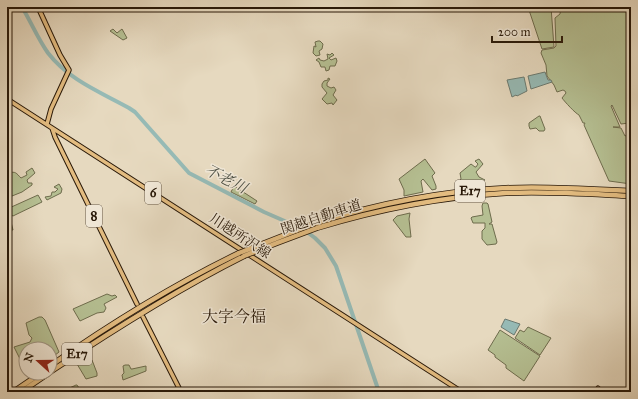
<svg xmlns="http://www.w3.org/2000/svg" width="638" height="399" viewBox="0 0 638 399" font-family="'IM FELL Great Primer','Noto Serif JP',serif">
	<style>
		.green { fill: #b5bf92; stroke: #6e6c4d }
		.water { fill: #96bab5; stroke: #6a7970 }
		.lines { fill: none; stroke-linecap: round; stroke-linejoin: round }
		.river { stroke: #96bab5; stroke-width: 4 }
		.secondary-casing { stroke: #281808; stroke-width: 5 }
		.primary-casing { stroke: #281808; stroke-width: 5.5 }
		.highway-casing { stroke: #281808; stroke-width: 6 }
		.secondary { stroke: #efe6d5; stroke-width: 3 }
		.primary { stroke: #e3bc80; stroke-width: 3.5 }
		.highway { stroke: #e3bc80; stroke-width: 4.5 }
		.highway-bridge-casing { stroke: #281808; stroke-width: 6; stroke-linecap: butt }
		.highway-bridge { stroke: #e3bc80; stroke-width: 4.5 }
		.labels { text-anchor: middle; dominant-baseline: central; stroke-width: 3; stroke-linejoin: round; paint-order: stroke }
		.shield { fill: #efe6d5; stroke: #645646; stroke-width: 1 }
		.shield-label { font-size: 13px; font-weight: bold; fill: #281808 }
		.street-label { font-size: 14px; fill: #281808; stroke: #efe6d5 }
		.water-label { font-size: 15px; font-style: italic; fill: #4e5145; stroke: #efe6d5 }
		.quarter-label { font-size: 16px; fill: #281808; stroke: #efe6d5 }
	</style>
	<rect width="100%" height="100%" fill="#e6d9bf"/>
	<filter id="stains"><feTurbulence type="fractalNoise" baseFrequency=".005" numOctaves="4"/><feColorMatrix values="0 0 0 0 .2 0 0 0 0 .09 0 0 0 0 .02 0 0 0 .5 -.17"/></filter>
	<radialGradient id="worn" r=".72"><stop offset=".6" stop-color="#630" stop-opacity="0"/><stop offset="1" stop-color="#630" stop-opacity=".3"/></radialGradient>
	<path class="green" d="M528 7H551L554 47 542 49Z
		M561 7H631V121L629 123 621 124 612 105 611 106 620 127H613L621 128 625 136 631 133V184L609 181 584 125 585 123H583L579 115C575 113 565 102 562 98L566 93 565 91 563 90 557 92 554 85 547 76 546 65 541 53 542 50 554 48 556 46 555 18 560 14Z
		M113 29 117 33 122 29 127 38 123 40 110 31Z
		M318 41H320L323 44 322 49 319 51 320 55 316 56 313 53 314 46 316 47 315 42Z
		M332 53 334 55 329 58 331 60 336 58 337 61 335 66H330L329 70 326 71 325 67H321L319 62 316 60 319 58 320 60 324 61 328 59 327 54 330 55Z
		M328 78 330 79 327 83V86L331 88 334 87 336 90 333 95 337 100 333 105 332 103 327 104 322 99 327 93 322 87V84L324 81 328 80Z
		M539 116H540L545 129 544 131H539L536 128 530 129 529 126V123Z
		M425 159 435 173 432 176 436 186V189L432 190 423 179 421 181 423 192 404 196V190L399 179Z
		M479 159 483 164 476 172 479 177 485 180 479 182 478 184 460 188 459 181 461 179 460 173 471 164 475 167H476L478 164 475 161Z
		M32 168 35 173 27 180 28 183H32V185L22 192 7 198V187H10L7 183 8 173C16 171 16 173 21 178L27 175 26 172Z
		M59 184 62 189 61 193 47 200 45 197 51 196 52 192H55L58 189 54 187Z
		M234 186 257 201 255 204 231 192Z
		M38 195 42 202 15 215 13 216 9 214 13 230H10L8 229 9 224 7 223V209Z
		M483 203H487L488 204 492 222 489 224H492L497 242 496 244 487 245 482 239V231L485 228V223H473L471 218 472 217 483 215 482 206Z
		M410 213 409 219 411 237H406L393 220 397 216Z
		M107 294 112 296 115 295 117 297 104 304 106 308 104 312 97 313 80 321 73 309Z
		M39 317H42L45 320 59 352 50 359V349H26V355L20 359 14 347 30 342 32 338 29 335 26 323Z
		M528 327 551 338 540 355 515 338 520 330 524 332Z
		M500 330 540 356 524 381 506 368V365L495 357V355L488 350Z
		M92 360 97 373V376L86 379 77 364Z
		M125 365H129L131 369H132L146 366V371L123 380 122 375 124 373 123 366Z
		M77 385 82 392H61L76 385Z"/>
	<path class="water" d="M545 72 548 80H551L552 82 531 89 528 76Z
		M524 77 527 91 517 96 516 95 512 97 507 80Z
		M505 319 520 324 514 335 501 327Z"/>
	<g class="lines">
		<path class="river" d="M22 7C31 22 38 39 48 53 69 80 100 92 129 108L135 112 189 173 264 212 303 229 315 238 325 248 336 266 379 392"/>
		<g class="secondary-casing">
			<path id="secondary" d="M595 392 598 388"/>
		</g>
		<g class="primary-casing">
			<path id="primary" d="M38 7 60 55 69 70 51 109 47 124
				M7 99 462 392
				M52 128 55 137 137 304
				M143 317 181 392"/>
		</g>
		<g class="highway-casing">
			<path id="highway" d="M313 224C375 204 441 191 506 188 548 186 590 189 631 191
				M317 228C379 209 441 197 506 193 548 191 589 194 631 196
				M50 366C110 324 173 285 239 253
				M50 372C113 330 176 290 244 256
				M13 392 41 373
				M21 392 49 373"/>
		</g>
		<use href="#secondary" class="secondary"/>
		<use href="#primary" class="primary"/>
		<use href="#highway" class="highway"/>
		<g class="highway-bridge-casing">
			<path id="highway-bridge" d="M239 253 313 224
				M244 256 277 243 317 228"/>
		</g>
		<use href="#highway-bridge" class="highway-bridge"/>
	</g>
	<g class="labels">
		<g class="shield">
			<rect x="455" y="180" width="30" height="22" rx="3"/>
			<rect x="145" y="182" width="16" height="22" rx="3"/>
			<rect x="86" y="205" width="16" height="22" rx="3"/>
			<rect x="62" y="343" width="30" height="22" rx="3"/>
		</g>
		<g class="shield-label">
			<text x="470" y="191">E17</text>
			<text x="153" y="193">6</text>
			<text x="94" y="216">8</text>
			<text x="77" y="354">E17</text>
		</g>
		<g class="street-label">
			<text transform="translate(321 217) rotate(-18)">関越自動車道</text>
			<text transform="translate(240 236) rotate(33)">川越所沢線</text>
		</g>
		<g class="water-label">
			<text transform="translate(226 179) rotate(27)">不老川</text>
		</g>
		<g class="quarter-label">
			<text x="234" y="316">大字今福</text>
		</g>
	</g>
	<rect width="638" height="399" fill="none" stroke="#e6d9bf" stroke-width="24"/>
	<rect x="8" y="8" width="622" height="383" fill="none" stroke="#281808" stroke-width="2"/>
	<rect x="12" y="12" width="614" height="375" fill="none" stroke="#281808"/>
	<g transform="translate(38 361) rotate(291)"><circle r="19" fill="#efe6d5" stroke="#9f9483"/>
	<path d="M0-3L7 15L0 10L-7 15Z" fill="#8f2418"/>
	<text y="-6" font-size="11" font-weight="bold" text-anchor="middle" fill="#281808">N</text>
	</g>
	<path d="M492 36v6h70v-6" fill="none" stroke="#281808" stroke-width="2"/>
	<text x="498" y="36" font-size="12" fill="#281808" stroke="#efe6d5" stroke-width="3" paint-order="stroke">200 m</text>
	<rect width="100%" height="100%" filter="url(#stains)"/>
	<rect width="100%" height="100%" fill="url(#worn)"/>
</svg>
